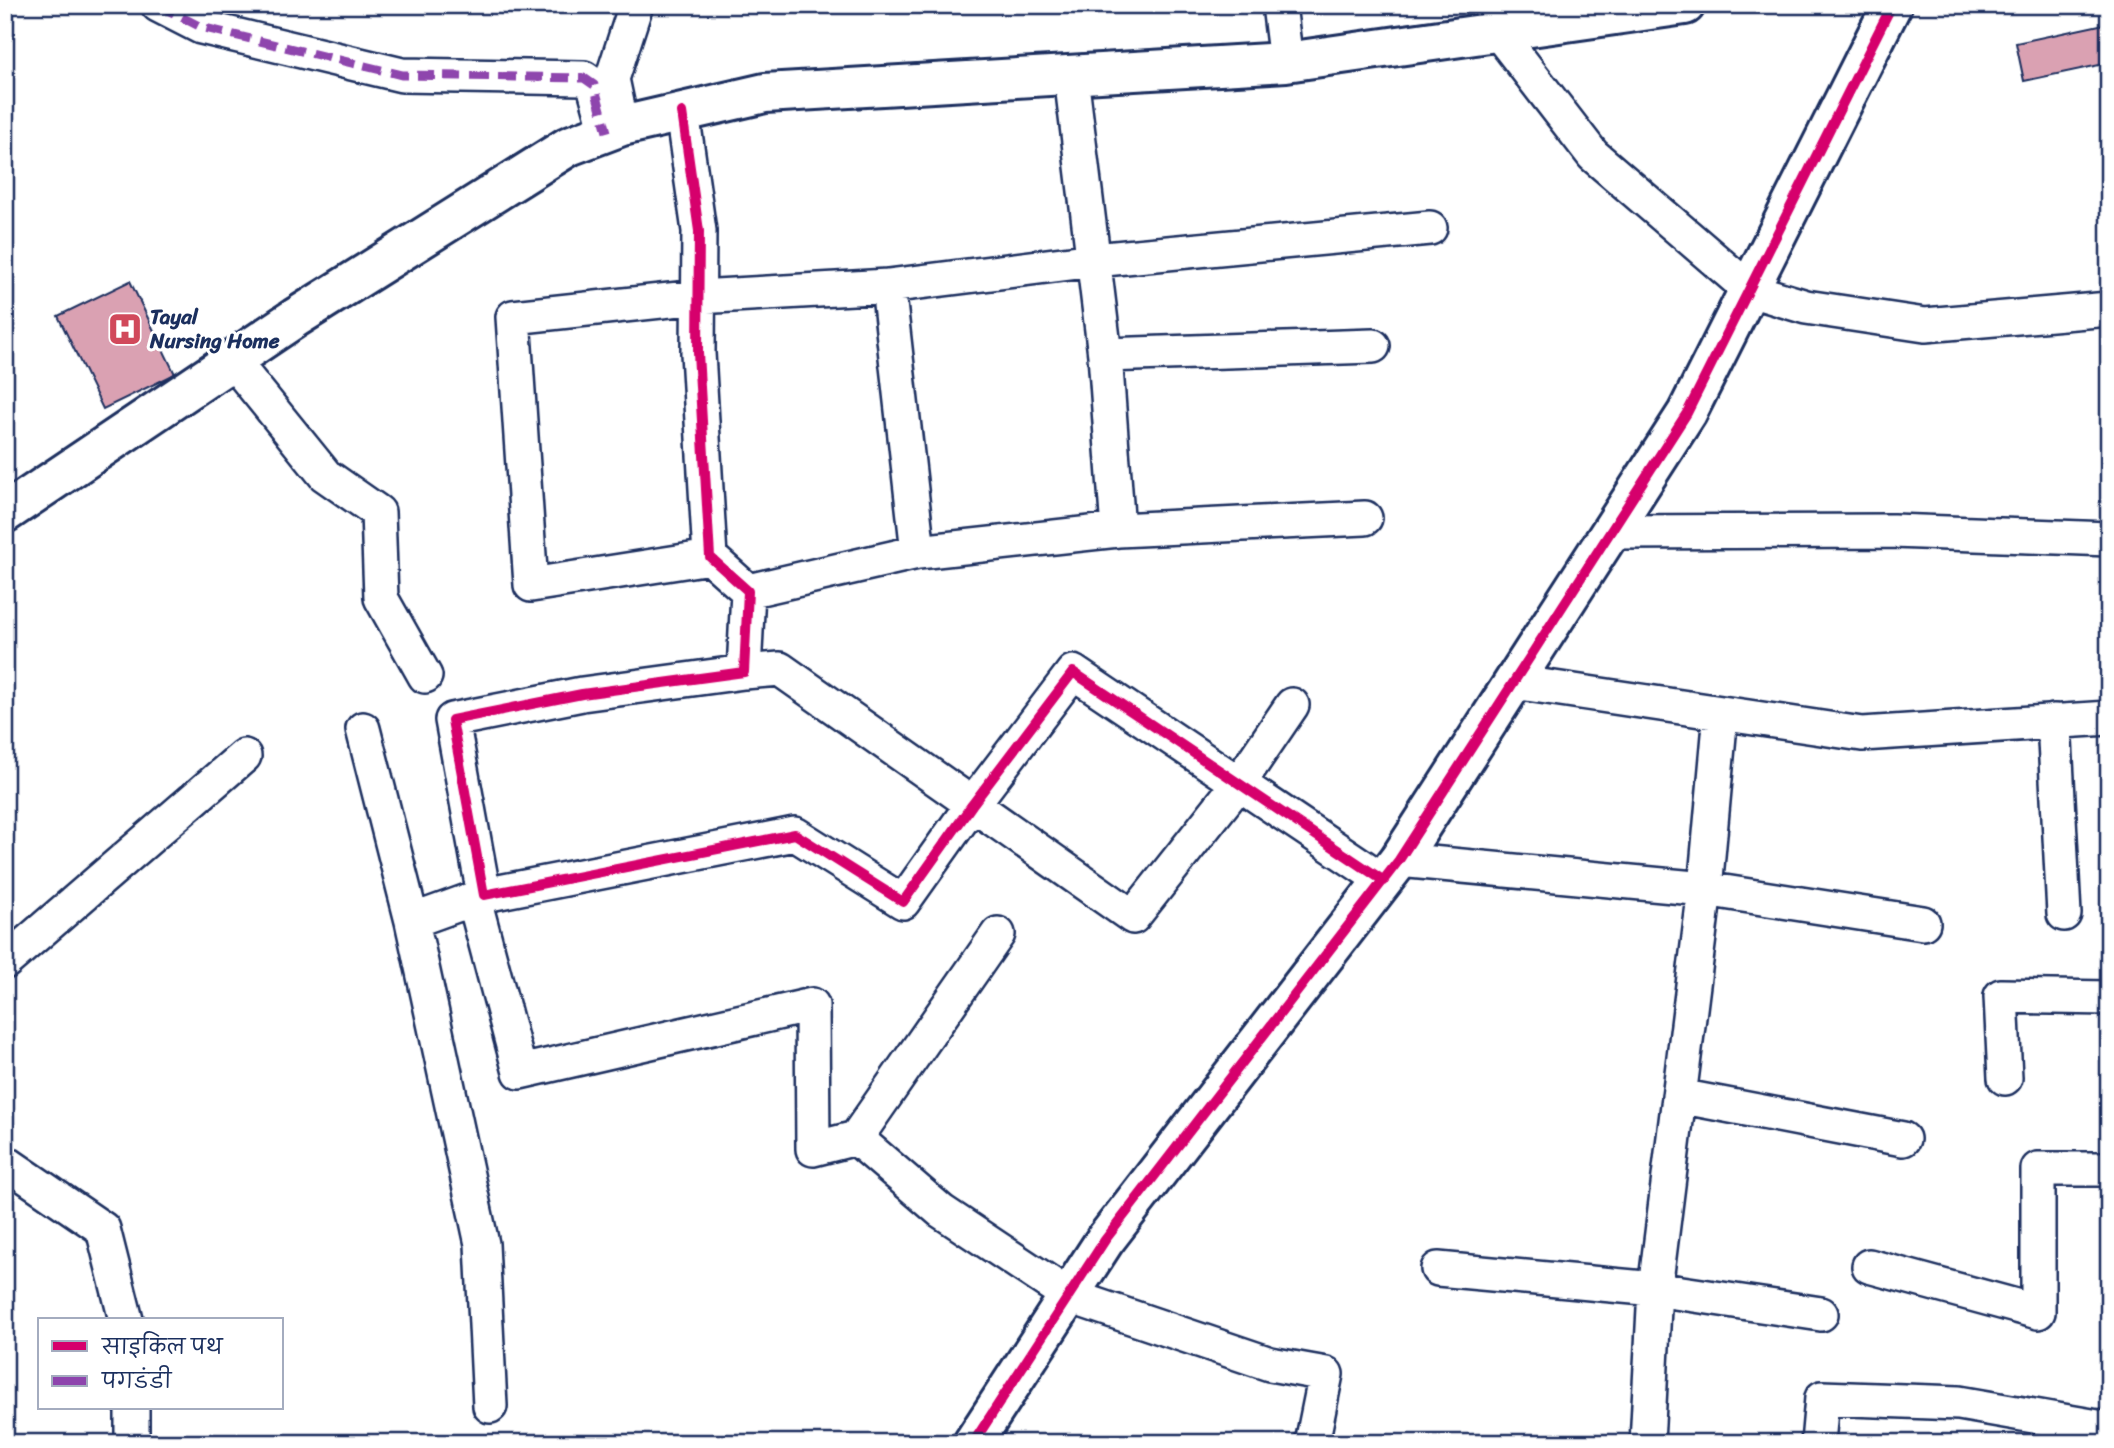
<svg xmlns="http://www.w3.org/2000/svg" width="2114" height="1448" viewBox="0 0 2114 1448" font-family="Sriracha,'Playpen Sans Deva',sans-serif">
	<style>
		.building { fill: #daa1b2; stroke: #1b2f5e; stroke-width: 2 }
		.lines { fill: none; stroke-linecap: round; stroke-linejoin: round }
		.minor-casing { stroke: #1b2f5e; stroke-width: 38 }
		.tertiary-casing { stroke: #1b2f5e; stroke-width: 44 }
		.secondary-casing { stroke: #1b2f5e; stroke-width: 44 }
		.minor { stroke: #fff; stroke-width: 33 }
		.tertiary { stroke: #fff; stroke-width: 38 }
		.secondary { stroke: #fff; stroke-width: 38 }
		.quiet { stroke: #8e44ad; stroke-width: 9; stroke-dasharray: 18 9; stroke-linecap: butt }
		.cycleway-casing { stroke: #fff; stroke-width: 15 }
		.cycleway { stroke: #d6006c; stroke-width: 10 }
		.labels { text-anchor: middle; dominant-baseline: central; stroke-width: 6; stroke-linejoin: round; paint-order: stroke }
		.poi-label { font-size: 21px; font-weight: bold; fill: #1b2f5e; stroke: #fff; text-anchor: start }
	</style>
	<rect width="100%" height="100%" fill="#fff"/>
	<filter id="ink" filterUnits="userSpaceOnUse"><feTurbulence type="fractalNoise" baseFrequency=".0143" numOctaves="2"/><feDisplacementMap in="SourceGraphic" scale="14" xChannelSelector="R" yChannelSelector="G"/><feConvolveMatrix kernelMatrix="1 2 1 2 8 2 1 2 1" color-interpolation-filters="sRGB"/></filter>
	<g filter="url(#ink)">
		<path class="building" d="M2109 23V63L2024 81 2016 43Z
			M130 281 175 374 103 409 58 316Z"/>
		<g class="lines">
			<g class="minor-casing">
				<path id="minor" d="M158 5 201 27 402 75 584 78 594 85 607 132
					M1279 5 1286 62
					M1498 32 1593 155 1750 290 1806 307 1925 325 2109 309
					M682 112 699 231 698 353 710 557 748 591 744 672 582 694 452 720 484 895 795 834 903 902 972 805 1073 672 1384 881
					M620 117 612 79 636 5
					M888 286 918 552
					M1105 355 1373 346
					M232 360 325 475 378 512 381 598 425 676
					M1118 530 1365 518
					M1611 532 1893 531 2109 539
					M710 557 531 585 513 317 698 297 888 286 1094 260 1430 228
					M748 591 918 552 1118 530 1105 355 1071 76
					M744 672 780 669 1133 917 1239 783 1292 705
					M1514 682 1862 734 2109 718
					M1721 713 1705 889 1923 923
					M2054 721 2064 914
					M363 729 412 921
					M1399 860 1705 889 1655 1289 1821 1314
					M484 895 412 921 482 1244 490 1406
					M474 899 520 1072 812 1005 813 1149 856 1138
					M998 934 856 1138 941 1211 1069 1296 1270 1364 1326 1374 1312 1443
					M5 962 244 756
					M2005 1078 2001 996 2109 998
					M1679 1096 1903 1139
					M5 1162 103 1229 126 1320
					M1869 1266 2038 1312V1169H2109
					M1438 1269 1655 1289 1647 1443
					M132 1408V1443
					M1818 1443 1822 1398 1959 1403 2109 1429"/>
			</g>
			<g class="tertiary-casing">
				<path id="tertiary" d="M973 1443 1105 1240 1399 860 1687 413 1892 5"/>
			</g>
			<g class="secondary-casing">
				<path id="secondary" d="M5 513 295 318 569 146 622 126 765 93 1286 62 1685 5"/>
			</g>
			<use href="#minor" class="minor"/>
			<use href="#tertiary" class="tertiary"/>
			<use href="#secondary" class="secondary"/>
			<path class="quiet" d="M158 5 201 27 402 75 584 78 594 85 607 132"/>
			<g class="cycleway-casing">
				<path id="cycleway" d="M682 112 699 231 698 353 710 557 748 591 744 672 582 694 452 720 484 895 795 834 903 902 972 805 1073 672 1384 881
					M973 1443 1105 1240 1399 860 1687 413 1892 5"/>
			</g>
			<use href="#cycleway" class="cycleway"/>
		</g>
	</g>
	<defs>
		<g id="hospital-square" transform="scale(1.75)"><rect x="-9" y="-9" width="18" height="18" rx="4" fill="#d1495b" stroke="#fff"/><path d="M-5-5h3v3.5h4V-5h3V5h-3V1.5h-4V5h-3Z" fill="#fff"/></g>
	</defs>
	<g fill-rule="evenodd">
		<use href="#hospital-square" x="125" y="329"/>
	</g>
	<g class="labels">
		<g class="poi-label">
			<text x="150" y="317">Tayal<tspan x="150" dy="24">Nursing Home</tspan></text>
		</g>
	</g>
	<rect width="2114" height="1448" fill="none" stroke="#fff" stroke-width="28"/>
	<rect x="14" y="14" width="2086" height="1420" fill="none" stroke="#1b2f5e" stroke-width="2.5" filter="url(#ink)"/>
	<rect x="38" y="1318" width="245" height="91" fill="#ffffff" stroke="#a4acbf" stroke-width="2"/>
	<rect x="52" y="1341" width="35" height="10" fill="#d6006c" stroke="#a4acbf" stroke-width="2"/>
	<text x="102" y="1354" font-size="21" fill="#1b2f5e">साइकिल पथ</text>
	<rect x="52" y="1376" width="35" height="10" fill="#8e44ad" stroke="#a4acbf" stroke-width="2"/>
	<text x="102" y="1388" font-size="21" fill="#1b2f5e">पगडंडी</text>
</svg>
